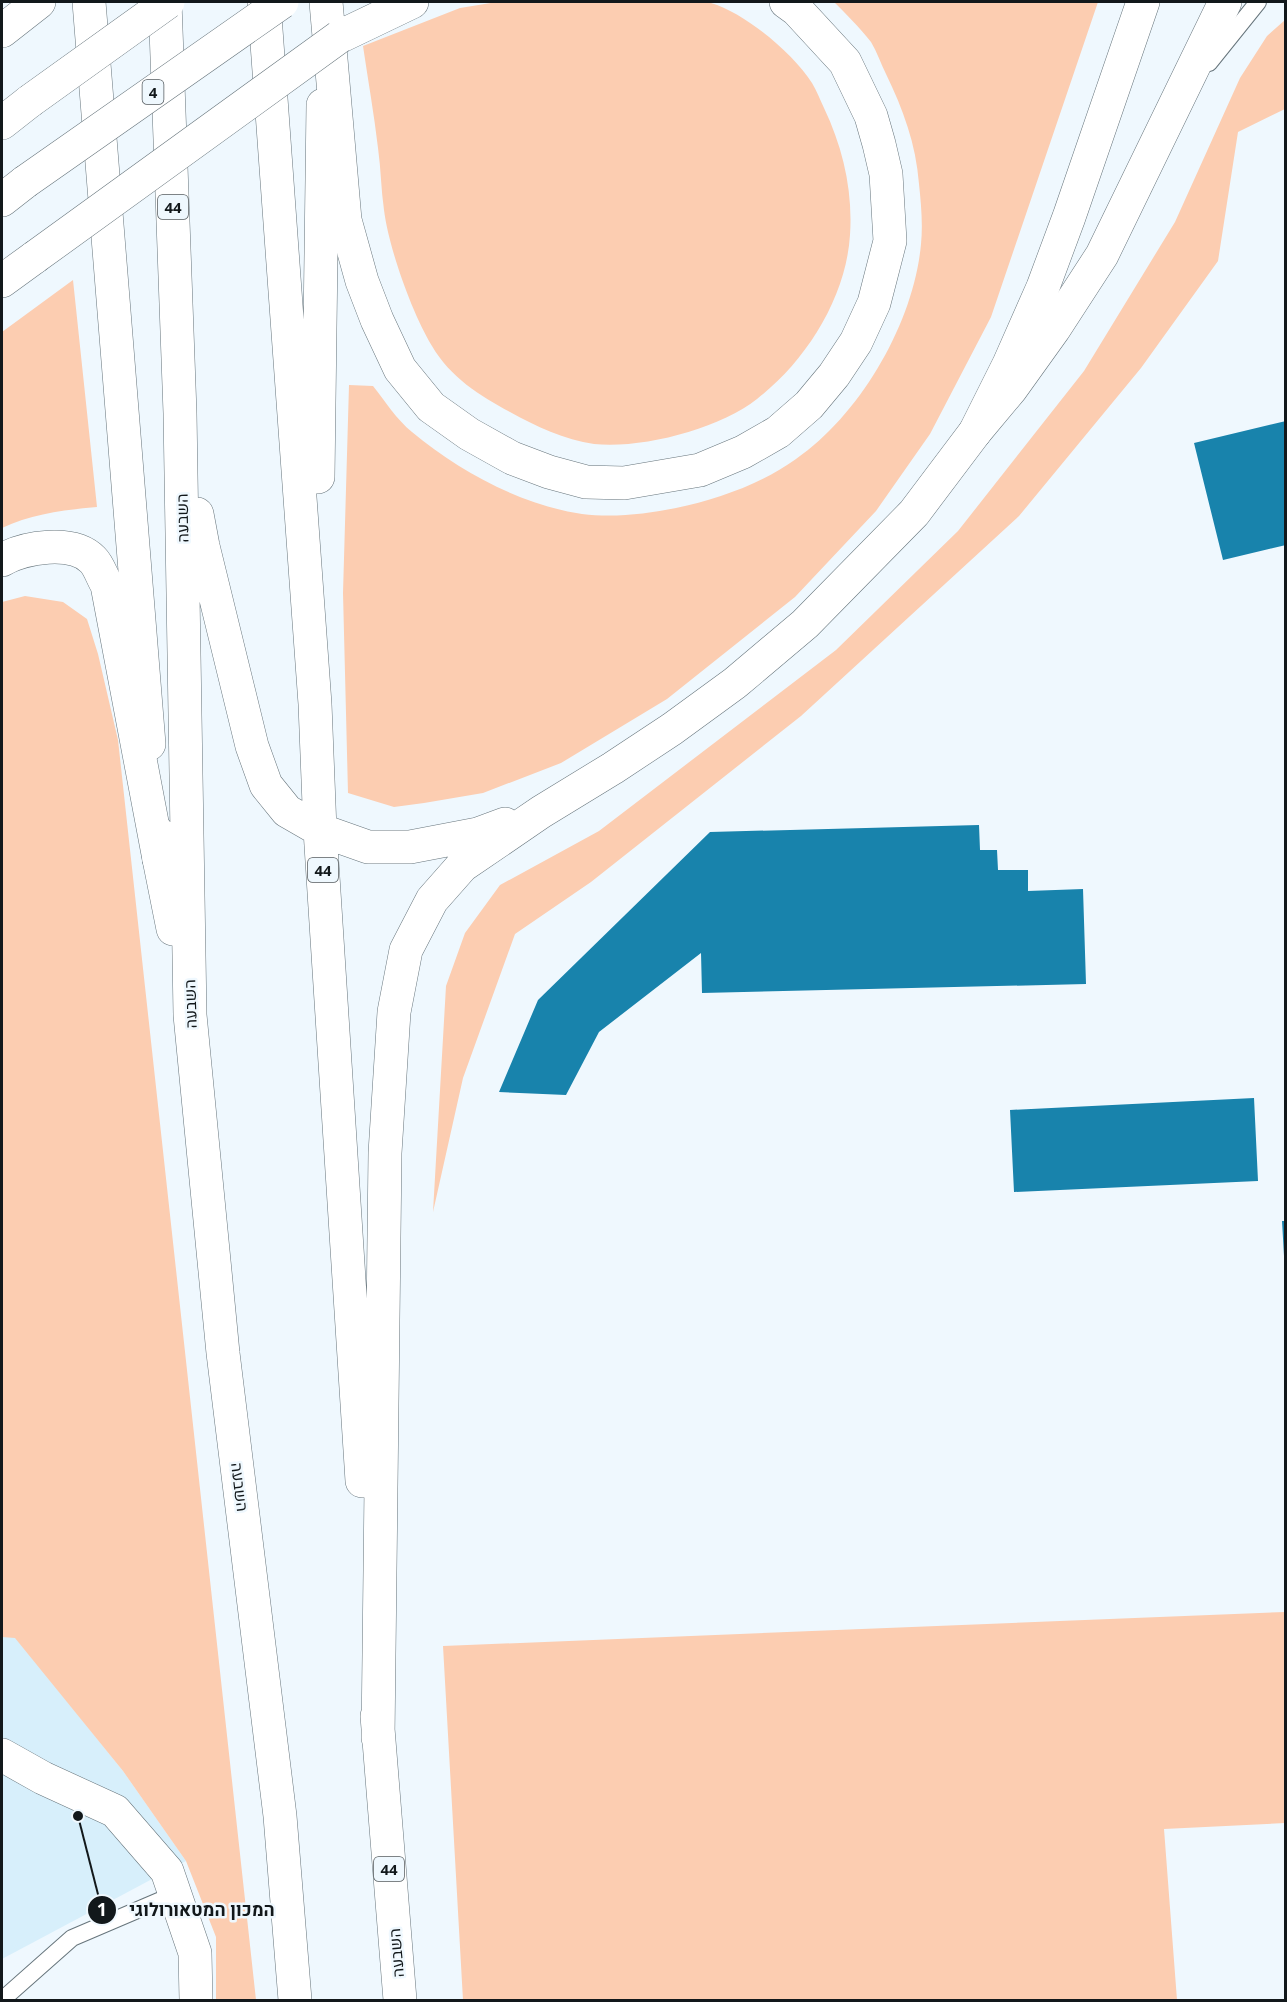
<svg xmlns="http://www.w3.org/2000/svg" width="1287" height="2002" viewBox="0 0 1287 2002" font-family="'Noto Sans',Heebo,sans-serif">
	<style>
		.built { fill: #d7effb }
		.green { fill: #fccdb1 }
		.building { fill: #1883ac }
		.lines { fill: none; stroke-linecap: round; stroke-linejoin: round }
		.service-casing { stroke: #67757c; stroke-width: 18 }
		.minor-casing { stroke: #67757c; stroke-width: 34 }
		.trunk-casing { stroke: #67757c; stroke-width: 34 }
		.motorway-casing { stroke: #67757c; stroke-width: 34 }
		.service { stroke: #fff; stroke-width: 16 }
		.minor { stroke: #fff; stroke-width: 33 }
		.trunk { stroke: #fff; stroke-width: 33 }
		.motorway { stroke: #fff; stroke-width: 33 }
		.motorway-bridge-casing { stroke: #67757c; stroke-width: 34; stroke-linecap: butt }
		.motorway-bridge { stroke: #fff; stroke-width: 33 }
		.labels { text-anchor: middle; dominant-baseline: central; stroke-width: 5; stroke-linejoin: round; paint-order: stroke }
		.shield { fill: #eff8fe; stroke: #545b5f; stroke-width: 1.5 }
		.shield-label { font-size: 15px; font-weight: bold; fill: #12181b }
		.street-label { font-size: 16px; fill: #12181b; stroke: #eff8fe }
		.leader { fill: none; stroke: #12181b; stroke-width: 2 }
		.callout-dot { fill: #12181b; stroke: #eff8fe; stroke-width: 2 }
		.mark-label { font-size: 18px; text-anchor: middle; font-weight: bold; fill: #fff }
		.callout-label { font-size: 18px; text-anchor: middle; font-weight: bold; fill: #12181b; stroke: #eff8fe; stroke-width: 5; stroke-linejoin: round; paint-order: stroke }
	</style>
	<rect width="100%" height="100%" fill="#eff8fe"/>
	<path class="built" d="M2 1637H15L123 1771 186 1861 2 1959Z"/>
	<path class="green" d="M497 2C550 1 603 2 656 2 671 2 697 0 711 3 745 13 793 53 812 83 817 91 820 100 824 108 843 148 853 191 850 235 846 298 806 361 757 399 719 429 642 449 594 444 565 440 535 426 510 412 480 396 450 377 432 346 412 313 389 249 384 210 381 190 381 169 378 148 374 114 368 80 363 46L460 8Z
		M834 2H1098L991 317 930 434 876 511 795 597 667 699 561 763 483 793 424 803 394 807 348 793 343 593 349 385 373 386C385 401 397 420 412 432 459 471 521 505 582 514 613 518 646 514 676 508 718 499 761 484 796 459 861 414 914 322 921 244 923 224 921 203 919 184 916 144 903 109 886 74 881 64 877 52 871 42 860 28 846 14 834 2Z
		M1285 20V109L1238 132 1218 261 1141 368 1019 516 801 716 591 882 515 934 463 1078 433 1212 446 986 465 933 500 885 599 831 836 650 958 531 1084 371 1175 222 1240 78 1267 36Z
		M73 280 97 507C64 510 31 514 2 528V332Z
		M25 596 63 602 87 619 98 654 118 740 256 2000H216V1937L186 1861 123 1771 15 1638 2 1637V602Z
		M1285 1612V1823L1164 1829 1177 2000H463L443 1646Z"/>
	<path class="building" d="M1286 421V545L1223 560 1194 443Z
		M979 825 980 850H997L998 870H1028V891L1083 889 1086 984 702 993 701 953 599 1032 566 1095 499 1092 538 1000 710 832Z
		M1254 1098 1258 1181 1014 1192 1010 1110Z
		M1282 1221H1286V1256H1284Z"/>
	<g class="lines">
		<g class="service-casing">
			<path id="service" d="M1209 63 1258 2
				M2 2000 72 1938 175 1894"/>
		</g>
		<g class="minor-casing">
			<path id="minor" d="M2 1755 43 1778 115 1811 167 1871 195 1953 196 2000"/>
		</g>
		<g class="trunk-casing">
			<path id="trunk" d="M89 2 149 744
				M165 2 180 413 190 1015 223 1353 280 1816 295 2000
				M264 2 315 704 320 830 362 1481
				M2 31 39 2
				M318 477 323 105
				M197 514 203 546 252 746 266 785 287 811 320 830 368 847H410L478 834 505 824
				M157 832 159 859 173 929
				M377 1716 400 2000
				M378 1738 385 1153 394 1012 406 950 432 900 462 866 541 812 613 768 672 729 735 683 805 624 914 513 975 432 1009 364 1043 287 1069 217 1143 2"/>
		</g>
		<g class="motorway-casing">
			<path id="motorway" d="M326 2 345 220 362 281 377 320 400 369 431 407 469 434 512 458 549 472 586 482 624 483 700 470 743 452 778 432 809 405 834 375 856 342 874 303 890 241 886 174 879 144 871 116 845 62 797 10 786 2
				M339 37 412 2
				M2 123 30 101
				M2 200 25 182
				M2 281 35 257
				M975 432 1011 389 1054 329 1102 255 1225 2
				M2 560C24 547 73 539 93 560 99 566 102 577 107 585L159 859"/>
		</g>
		<use href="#service" class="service"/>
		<use href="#minor" class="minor"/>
		<use href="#trunk" class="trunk"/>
		<use href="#motorway" class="motorway"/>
		<g class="motorway-bridge-casing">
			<path id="motorway-bridge" d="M30 101 168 2
				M25 182 282 2
				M35 257 339 37"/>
		</g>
		<use href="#motorway-bridge" class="motorway-bridge"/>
	</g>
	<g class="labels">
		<g class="shield">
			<rect x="142.5" y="80" width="21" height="24" rx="4.5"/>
			<rect x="158" y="195" width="30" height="24" rx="4.5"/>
			<rect x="308" y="858" width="30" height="24" rx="4.5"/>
			<rect x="374" y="1857" width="30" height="24" rx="4.5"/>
		</g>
		<g class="shield-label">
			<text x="153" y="92">4</text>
			<text x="173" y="207">44</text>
			<text x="323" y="870">44</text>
			<text x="389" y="1869">44</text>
		</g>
		<g class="street-label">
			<text transform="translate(182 518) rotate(-91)">השבעה</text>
			<text transform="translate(190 1004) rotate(-92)">השבעה</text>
			<text transform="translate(240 1487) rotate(83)">השבעה</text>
			<text transform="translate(396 1953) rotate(-95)">השבעה</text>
		</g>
	</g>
	<path class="leader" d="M78 1816L102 1910"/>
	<g class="callout-dot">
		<circle cx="78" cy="1816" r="6"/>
		<circle cx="102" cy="1910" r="15"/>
	</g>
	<g class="mark-label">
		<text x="102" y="1916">1</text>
	</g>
	<g class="callout-label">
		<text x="202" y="1916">המכון המטאורולוגי</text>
	</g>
	<rect width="1287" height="2002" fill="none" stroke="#12181b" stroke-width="6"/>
</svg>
